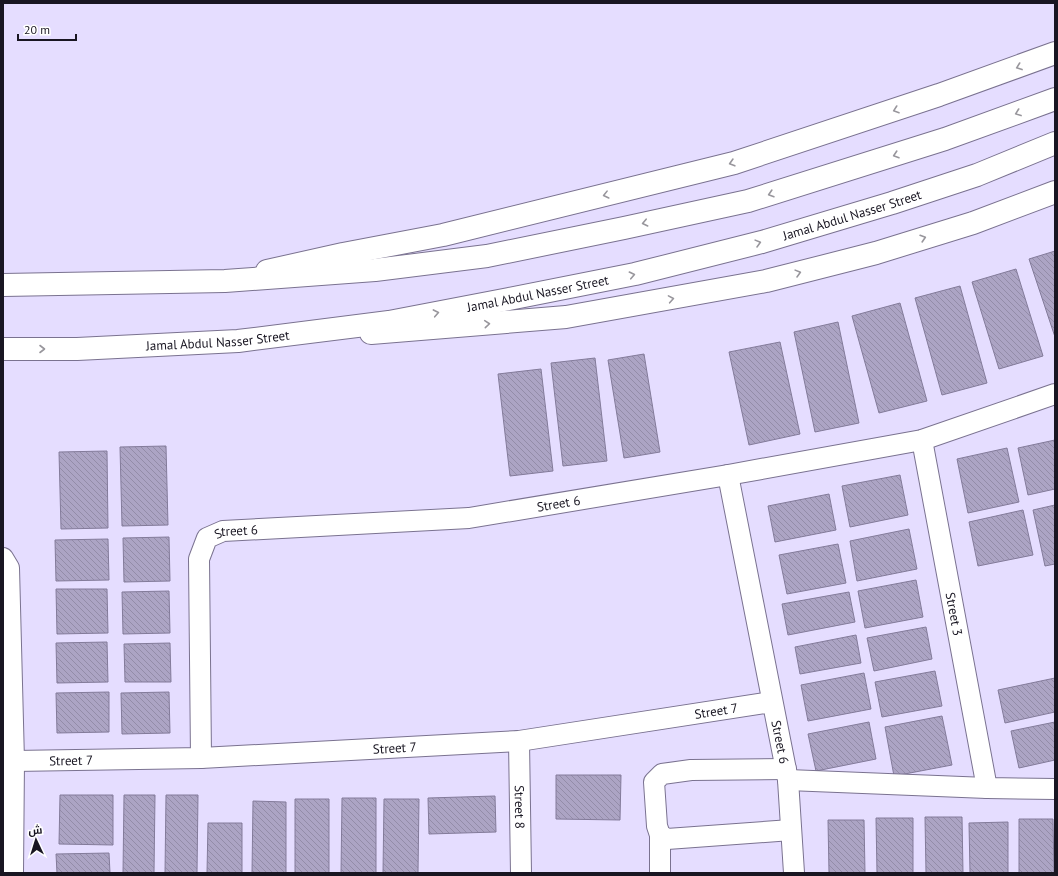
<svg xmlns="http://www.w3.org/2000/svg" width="1058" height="876" viewBox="0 0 1058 876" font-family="'PT Sans',Cairo,sans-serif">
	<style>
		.building { fill: url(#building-back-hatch); stroke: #837b9a }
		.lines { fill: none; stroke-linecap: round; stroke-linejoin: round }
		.minor-casing { stroke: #7a7290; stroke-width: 22 }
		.major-casing { stroke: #7a7290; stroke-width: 24 }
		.highway-casing { stroke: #7a7290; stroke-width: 24 }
		.minor { stroke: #fff; stroke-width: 20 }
		.major { stroke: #fff; stroke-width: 22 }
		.highway { stroke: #fff; stroke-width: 22 }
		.oneway { stroke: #98969c }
		.labels { text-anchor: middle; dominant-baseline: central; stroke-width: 4; stroke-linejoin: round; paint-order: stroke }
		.street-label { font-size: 13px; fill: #191622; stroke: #fff }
	</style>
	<defs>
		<pattern id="building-back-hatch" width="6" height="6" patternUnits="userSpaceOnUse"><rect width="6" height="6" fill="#aca4c4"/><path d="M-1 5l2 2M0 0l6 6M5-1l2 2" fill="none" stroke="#938ca8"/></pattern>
	</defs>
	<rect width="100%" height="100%" fill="#e5ddff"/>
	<path class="building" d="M1055 251V337L1029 259Z
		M1016 269 1043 356 999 369 972 282Z
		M960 286 987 383 942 395 915 298Z
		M900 303 927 401 879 413 852 316Z
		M838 322 859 423 815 432 794 332Z
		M780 342 800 434 749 445 729 352Z
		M644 354 660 452 624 458 608 360Z
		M595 358 607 461 563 466 551 363Z
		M541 369 553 471 510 476 498 374Z
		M1055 440V489L1028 495 1018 448Z
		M166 446 168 525 122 526 120 447Z
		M1007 448 1019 502 968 513 957 459Z
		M107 451 108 528 61 529 59 452Z
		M900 475 908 515 850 527 842 486Z
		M829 494 836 530 775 542 768 506Z
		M1055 505V564L1045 566 1033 510Z
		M1023 510 1033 555 978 566 969 522Z
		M909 529 917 569 857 581 850 541Z
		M169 537 170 581 124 582 123 538Z
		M108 539 109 580 56 581 55 540Z
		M838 544 846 583 787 594 779 555Z
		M916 580 923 617 865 628 858 591Z
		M56 589H107L108 633 57 634Z
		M169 591 170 633 123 634 122 592Z
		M849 592 855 622 788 635 782 604Z
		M926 627 932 659 874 671 867 638Z
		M856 635 861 663 800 674 795 647Z
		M107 642 108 682 57 683 56 643Z
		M170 643 171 682H125L124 644Z
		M935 671 942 706 882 717 875 682Z
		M864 673 871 709 808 721 801 685Z
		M1055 678V712L1005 723 998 690Z
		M109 692V732L57 733 56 693Z
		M169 692 170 733 122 734 121 693Z
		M942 716 952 765 894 776 885 727Z
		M869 722 876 759 816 771 808 734Z
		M1055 722V760L1019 768 1011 731Z
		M556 775H621L620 820 556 819Z
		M60 795H113V845L59 844Z
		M124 795H155L154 873H123Z
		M166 795H198L197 873H165Z
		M495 796 496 832 429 834 428 798Z
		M342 798H376V873H341Z
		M295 799H329V873H295Z
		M384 799H419L418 873H383Z
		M253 801 286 802V873H252Z
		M925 817H962L963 873H926Z
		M876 818H913V873H877Z
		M1019 819H1053L1054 873H1019Z
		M828 820H864L865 873H829Z
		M1008 822V873H970L969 823Z
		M208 823H242V873H207Z
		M109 853 110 873H57L56 854Z"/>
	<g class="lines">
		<g class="minor-casing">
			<g id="minor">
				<path id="s1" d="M922 440 987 788"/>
				<path id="s2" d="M728 475 788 780 794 873"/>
				<path d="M3 558 9 568 14 761 13 873"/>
				<path id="s3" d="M519 741 521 873"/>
				<path id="s4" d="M201 758 199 559 207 538 223 531 469 518 728 475 922 440 1055 394"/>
				<path id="s5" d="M14 761 201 758 519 741 772 702"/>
				<path d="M786 769 691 770 662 774 654 782 657 826 660 835 667 839 791 830"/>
				<path d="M788 780 987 788 1055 789"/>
				<path d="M660 835V873"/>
			</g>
		</g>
		<g class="major-casing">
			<path id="major" d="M267 271 343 254 443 235 734 163 939 95 1055 53
				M371 333 566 317 766 281 876 253 973 223 1055 192"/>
		</g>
		<g class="highway-casing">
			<g id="highway">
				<path d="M3 285 225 281 375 270 487 256 624 228 748 201 945 139 1055 99"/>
				<path id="s6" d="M3 349H77L238 341 389 322 509 299 635 274 762 242 892 203 977 175 1055 143"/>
			</g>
		</g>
		<use href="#minor" class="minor"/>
		<use href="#major" class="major"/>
		<use href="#highway" class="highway"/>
	</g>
	<defs><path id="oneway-chevron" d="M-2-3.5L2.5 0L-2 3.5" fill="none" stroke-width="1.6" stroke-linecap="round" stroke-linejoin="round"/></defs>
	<g class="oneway">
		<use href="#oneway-chevron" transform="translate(1019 67) rotate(160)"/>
		<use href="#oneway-chevron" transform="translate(896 110) rotate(161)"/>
		<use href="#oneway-chevron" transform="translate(1018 113) rotate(160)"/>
		<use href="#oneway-chevron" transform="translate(896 155) rotate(162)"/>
		<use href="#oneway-chevron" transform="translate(732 163) rotate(164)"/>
		<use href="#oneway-chevron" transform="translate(771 194) rotate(163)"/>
		<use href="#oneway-chevron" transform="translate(606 195) rotate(166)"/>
		<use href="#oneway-chevron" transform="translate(645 223) rotate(167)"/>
		<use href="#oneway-chevron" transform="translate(923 238) rotate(-17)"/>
		<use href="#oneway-chevron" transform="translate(758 243) rotate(-15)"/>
		<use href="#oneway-chevron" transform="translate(798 273) rotate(-15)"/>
		<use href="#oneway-chevron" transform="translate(632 275) rotate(-12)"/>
		<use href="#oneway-chevron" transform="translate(671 299) rotate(-10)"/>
		<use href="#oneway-chevron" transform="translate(436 313) rotate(-11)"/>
		<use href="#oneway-chevron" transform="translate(487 324) rotate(-5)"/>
		<use href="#oneway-chevron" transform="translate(42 349)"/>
	</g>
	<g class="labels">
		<g class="street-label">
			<text stroke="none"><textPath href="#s6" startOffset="863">Jamal Abdul Nasser Street</textPath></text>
			<text stroke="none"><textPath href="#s6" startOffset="539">Jamal Abdul Nasser Street</textPath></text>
			<text stroke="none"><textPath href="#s6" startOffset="215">Jamal Abdul Nasser Street</textPath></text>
			<text stroke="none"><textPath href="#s4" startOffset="576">Street 6</textPath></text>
			<text stroke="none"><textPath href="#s4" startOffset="252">Street 6</textPath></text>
			<text stroke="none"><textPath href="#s1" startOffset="177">Street 3</textPath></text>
			<text stroke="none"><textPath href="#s5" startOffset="705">Street 7</textPath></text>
			<text stroke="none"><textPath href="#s2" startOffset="272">Street 6</textPath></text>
			<text stroke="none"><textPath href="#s5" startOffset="381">Street 7</textPath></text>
			<text stroke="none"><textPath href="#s5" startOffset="57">Street 7</textPath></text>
			<text stroke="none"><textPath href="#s3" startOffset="66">Street 8</textPath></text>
		</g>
	</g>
	<rect width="1058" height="876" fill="none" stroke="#191622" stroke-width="8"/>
	<g transform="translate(36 840) rotate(356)" stroke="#ffffff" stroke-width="3" paint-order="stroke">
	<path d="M0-3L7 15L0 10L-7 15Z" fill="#191622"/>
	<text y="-6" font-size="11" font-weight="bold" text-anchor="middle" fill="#191622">ش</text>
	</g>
	<path d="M18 34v6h58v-6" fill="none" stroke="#191622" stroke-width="2"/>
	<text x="24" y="34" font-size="12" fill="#191622" stroke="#ffffff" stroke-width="3" paint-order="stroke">20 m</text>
</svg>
